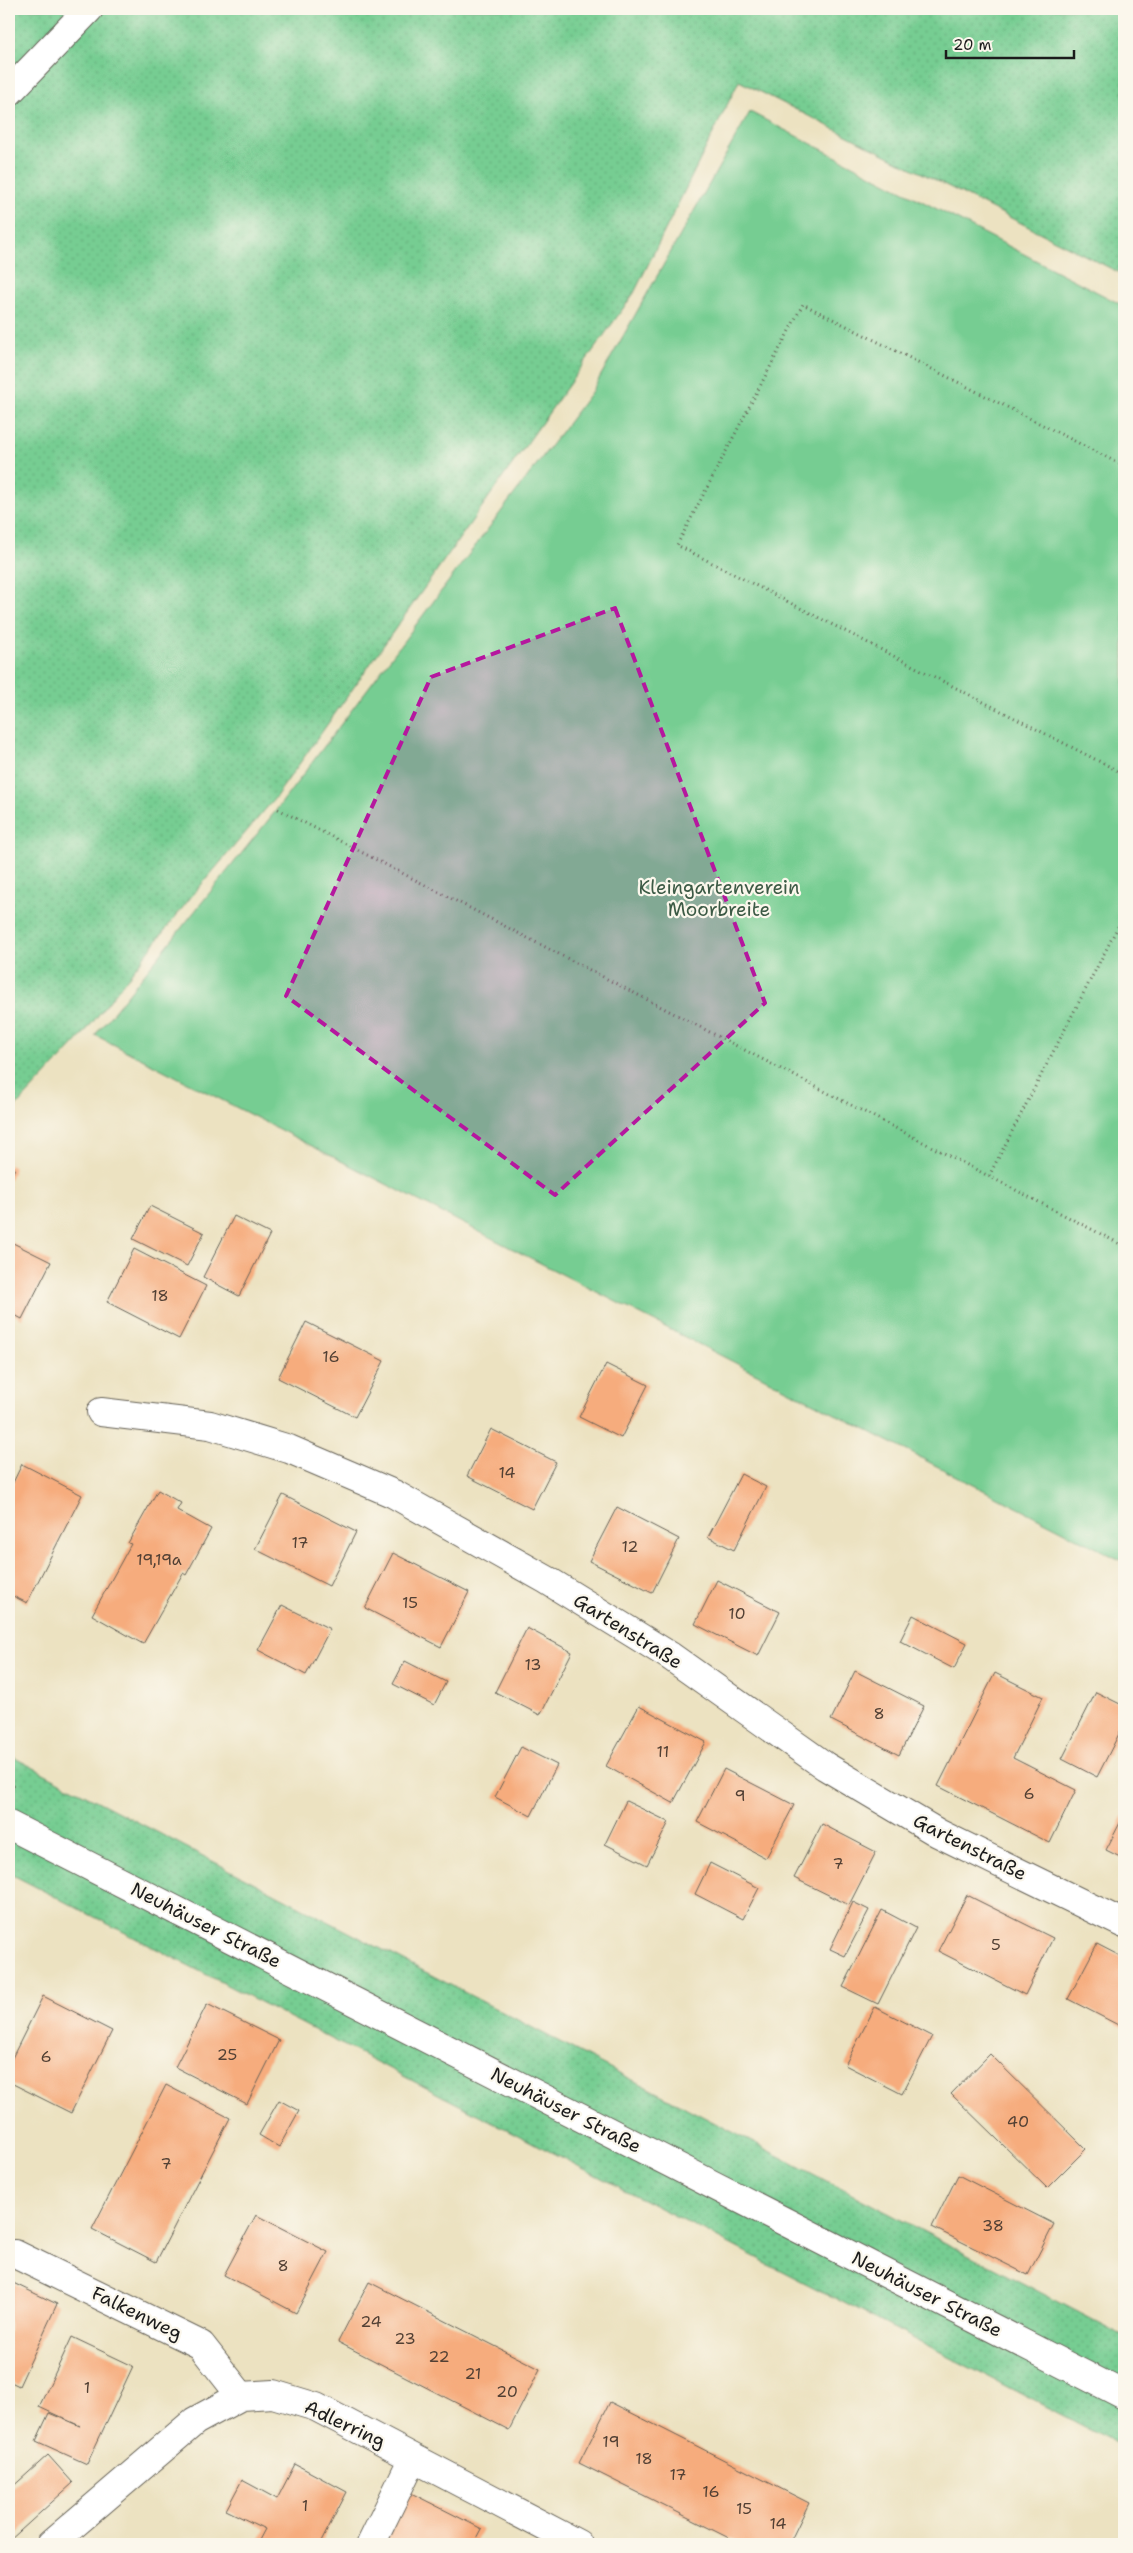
<svg xmlns="http://www.w3.org/2000/svg" width="1133" height="2553" viewBox="0 0 1133 2553" font-family="'Shantell Sans',sans-serif">
	<style>
		.grass { fill: url(#grass-dots); stroke: #497457 }
		.garden { fill: #76cd92; stroke: #497457 }
		.building { fill: #f6ac7d }
		.lines { fill: none; stroke-linecap: round; stroke-linejoin: round }
		.street-casing { stroke: #656156; stroke-width: 30 }
		.secondary-casing { stroke: #656156; stroke-width: 30 }
		.path { stroke: #656156; stroke-width: 3; stroke-dasharray: 1 4; stroke-linecap: butt }
		.street { stroke: #fff; stroke-width: 28 }
		.secondary { stroke: #fff; stroke-width: 28 }
		.marked { fill: #b5179e; fill-opacity: 0.2; stroke: #b5179e; stroke-width: 4; stroke-dasharray: 10 6; stroke-linejoin: round }
		.labels { text-anchor: middle; dominant-baseline: central; stroke-width: 4.5; stroke-linejoin: round; paint-order: stroke }
		.number-label { font-size: 16px; fill: #524034 }
		.park-label { font-size: 19px; fill: #3c5a45; stroke: #fbf7ec }
		.street-label { font-size: 19px; fill: #1c1c1c; stroke: #fbf7ec }
	</style>
	<defs>
		<pattern id="grass-dots" width="8" height="8" patternUnits="userSpaceOnUse" patternTransform="scale(1.25)"><rect width="8" height="8" fill="#76cd92"/><path d="M2 2h.1M6 6h.1" fill="none" stroke="#66af7d" stroke-width="1.8" stroke-linecap="round"/></pattern>
	</defs>
	<rect width="100%" height="100%" fill="#fbf7ec"/>
	<filter id="ink" filterUnits="userSpaceOnUse"><feTurbulence type="fractalNoise" baseFrequency=".02" numOctaves="2"/><feDisplacementMap in="SourceGraphic" scale="10" xChannelSelector="R" yChannelSelector="G"/><feConvolveMatrix kernelMatrix="1 2 1 2 8 2 1 2 1" color-interpolation-filters="sRGB"/></filter>
	<filter id="wash" filterUnits="userSpaceOnUse"><feTurbulence type="fractalNoise" baseFrequency=".0096" numOctaves="4" result="noise"/><feDisplacementMap in="SourceGraphic" scale="20" xChannelSelector="R" yChannelSelector="G"/><feGaussianBlur stdDeviation="1.12" result="paint"/><feColorMatrix in="noise" values="0 0 0 0 0 0 0 0 0 0 0 0 0 0 0 0 0 1.4 0 .05"/><feComposite in="paint" operator="in"/></filter>
	<g filter="url(#wash)">
		<rect width="100%" height="100%" fill="#ece2c1"/>
		<path class="grass" d="M9 9H1124V275L739 81 634 293 275 798 191 897 81 1037 9 1114Z
			M9 1755 1124 2336V2447L9 1873Z"/>
		<path class="garden" d="M750 112 1124 306V1562L95 1035 274 813 592 391Z"/>
		<g id="blocks">
			<path class="building" d="M9 1165 15 1168 9 1181Z
				M150 1206 204 1233 187 1266 133 1239Z
				M234 1216 270 1234 239 1296 203 1277Z
				M9 1241 51 1262 22 1319 9 1312Z
				M134 1249 206 1286 179 1339 107 1302Z
				M306 1322 384 1361 355 1417 278 1378Z
				M606 1364 648 1385 621 1438 579 1417Z
				M491 1429 556 1462 532 1509 467 1476Z
				M22 1464 82 1495 27 1603 9 1594V1491Z
				M741 1474 766 1487 734 1550 708 1537Z
				M158 1490 181 1503 177 1510 211 1529 186 1575 183 1573 143 1644 92 1615 131 1544 128 1543Z
				M283 1495 356 1532 329 1586 255 1549Z
				M617 1507 679 1539 652 1593 589 1561Z
				M393 1553 469 1592 441 1647 365 1608Z
				M717 1580 780 1612 758 1656 695 1624Z
				M282 1605 330 1629 306 1675 258 1650Z
				M913 1615 967 1643 954 1669 900 1641Z
				M527 1628 572 1652 540 1715 495 1692Z
				M405 1661 446 1682 434 1705 393 1684Z
				M855 1671 924 1706 899 1755 831 1720Z
				M995 1673 1043 1697 1013 1758 1076 1790 1050 1843 938 1786Z
				M1096 1692 1124 1706V1724L1097 1777 1062 1759Z
				M639 1706 706 1742 673 1803 606 1766Z
				M521 1747 557 1765 531 1816 495 1797Z
				M724 1769 794 1805 766 1858 697 1822Z
				M626 1801 669 1822 647 1865 605 1844Z
				M1124 1815V1859L1106 1850Z
				M822 1824 876 1852 849 1905 794 1878Z
				M710 1863 759 1888 743 1919 695 1894Z
				M967 1895 1053 1938 1025 1995 938 1951Z
				M853 1902 869 1910 845 1956 830 1949Z
				M882 1910 916 1928 878 2004 843 1987Z
				M1097 1944 1124 1958V2028L1068 1999Z
				M43 1996 112 2031 71 2113 9 2082V2064Z
				M207 2004 279 2040 247 2104 175 2067Z
				M875 2007 932 2036 902 2094 845 2065Z
				M990 2054 1086 2149 1047 2188 951 2094Z
				M166 2085 230 2118 156 2262 92 2229Z
				M279 2100 299 2111 279 2147 259 2135Z
				M958 2175 1054 2224 1028 2275 932 2227Z
				M256 2215 328 2252 296 2313 224 2275Z
				M9 2281 57 2304 19 2386 9 2381Z
				M369 2282 540 2369 509 2430 338 2342Z
				M72 2337 133 2366 87 2464 36 2441 49 2413 80 2426 39 2407Z
				M610 2402 809 2503 789 2544H741L579 2463Z
				M48 2455 73 2483 9 2541V2490Z
				M295 2464 347 2492 320 2544H257L265 2529 226 2510 242 2480 277 2499Z
				M405 2490 482 2529 474 2544H399L382 2535Z"/>
		</g>
	</g>
	<g filter="url(#ink)">
		<use href="#blocks" fill-opacity="0" stroke="#656156" stroke-width="1"/>
		<g class="lines">
			<g class="street-casing">
				<path id="street" d="M101 1412 210 1425 289 1449 394 1494 547 1580 670 1656 825 1766 938 1833 1124 1924
					M15 2254 201 2345 241 2396
					M51 2544 195 2421 241 2396 273 2394 316 2407 578 2544
					M371 2544 413 2458"/>
			</g>
			<g class="secondary-casing">
				<path id="secondary" d="M9 92 89 9
					M9 1825 1124 2395"/>
			</g>
			<path class="path" d="M9 17 17 9
				M1124 466 803 304 677 545 1124 774
				M278 809 1124 1246
				M989 1176 1124 915
				M9 1783 17 1788"/>
			<use href="#street" class="street"/>
			<use href="#secondary" class="secondary"/>
		</g>
	</g>
	<path class="marked" d="M615 608 765 1003 555 1195 286 996 431 677Z"/>
	<g class="labels">
		<g class="number-label">
			<text x="160" y="1295">18</text>
			<text x="331" y="1356">16</text>
			<text x="507" y="1472">14</text>
			<text x="300" y="1542">17</text>
			<text x="630" y="1546">12</text>
			<text x="159" y="1559">19,19a</text>
			<text x="410" y="1602">15</text>
			<text x="737" y="1613">10</text>
			<text x="533" y="1664">13</text>
			<text x="879" y="1713">8</text>
			<text x="663" y="1751">11</text>
			<text x="1029" y="1793">6</text>
			<text x="740" y="1795">9</text>
			<text x="838" y="1863">7</text>
			<text x="996" y="1944">5</text>
			<text x="227" y="2054">25</text>
			<text x="46" y="2056">6</text>
			<text x="1018" y="2121">40</text>
			<text x="166" y="2163">7</text>
			<text x="993" y="2225">38</text>
			<text x="283" y="2265">8</text>
			<text x="371" y="2321">24</text>
			<text x="405" y="2338">23</text>
			<text x="439" y="2356">22</text>
			<text x="473" y="2373">21</text>
			<text x="87" y="2387">1</text>
			<text x="507" y="2391">20</text>
			<text x="611" y="2441">19</text>
			<text x="644" y="2458">18</text>
			<text x="678" y="2474">17</text>
			<text x="711" y="2491">16</text>
			<text x="305" y="2505">1</text>
			<text x="744" y="2508">15</text>
			<text x="778" y="2523">14</text>
		</g>
		<g class="park-label">
			<text x="719" y="887">Kleingartenverein<tspan x="719" dy="22">Moorbreite</tspan></text>
		</g>
		<g class="street-label">
			<text transform="translate(628 1631) rotate(32)">Gartenstraße</text>
			<text transform="translate(970 1847) rotate(27)">Gartenstraße</text>
			<text transform="translate(206 1925) rotate(27)">Neuhäuser Straße</text>
			<text transform="translate(566 2110) rotate(27)">Neuhäuser Straße</text>
			<text transform="translate(927 2294) rotate(27)">Neuhäuser Straße</text>
			<text transform="translate(137 2313) rotate(26)">Falkenweg</text>
			<text transform="translate(345 2424) rotate(25)">Adlerring</text>
		</g>
	</g>
	<rect width="1133" height="2553" fill="none" stroke="#fbf7ec" stroke-width="30"/>
	<path d="M946 50v8h128v-8" fill="none" stroke="#1c1c1c" stroke-width="2.5"/>
	<text x="953" y="50" font-size="15" fill="#1c1c1c" stroke="#fbf7ec" stroke-width="4" paint-order="stroke">20 m</text>
</svg>
